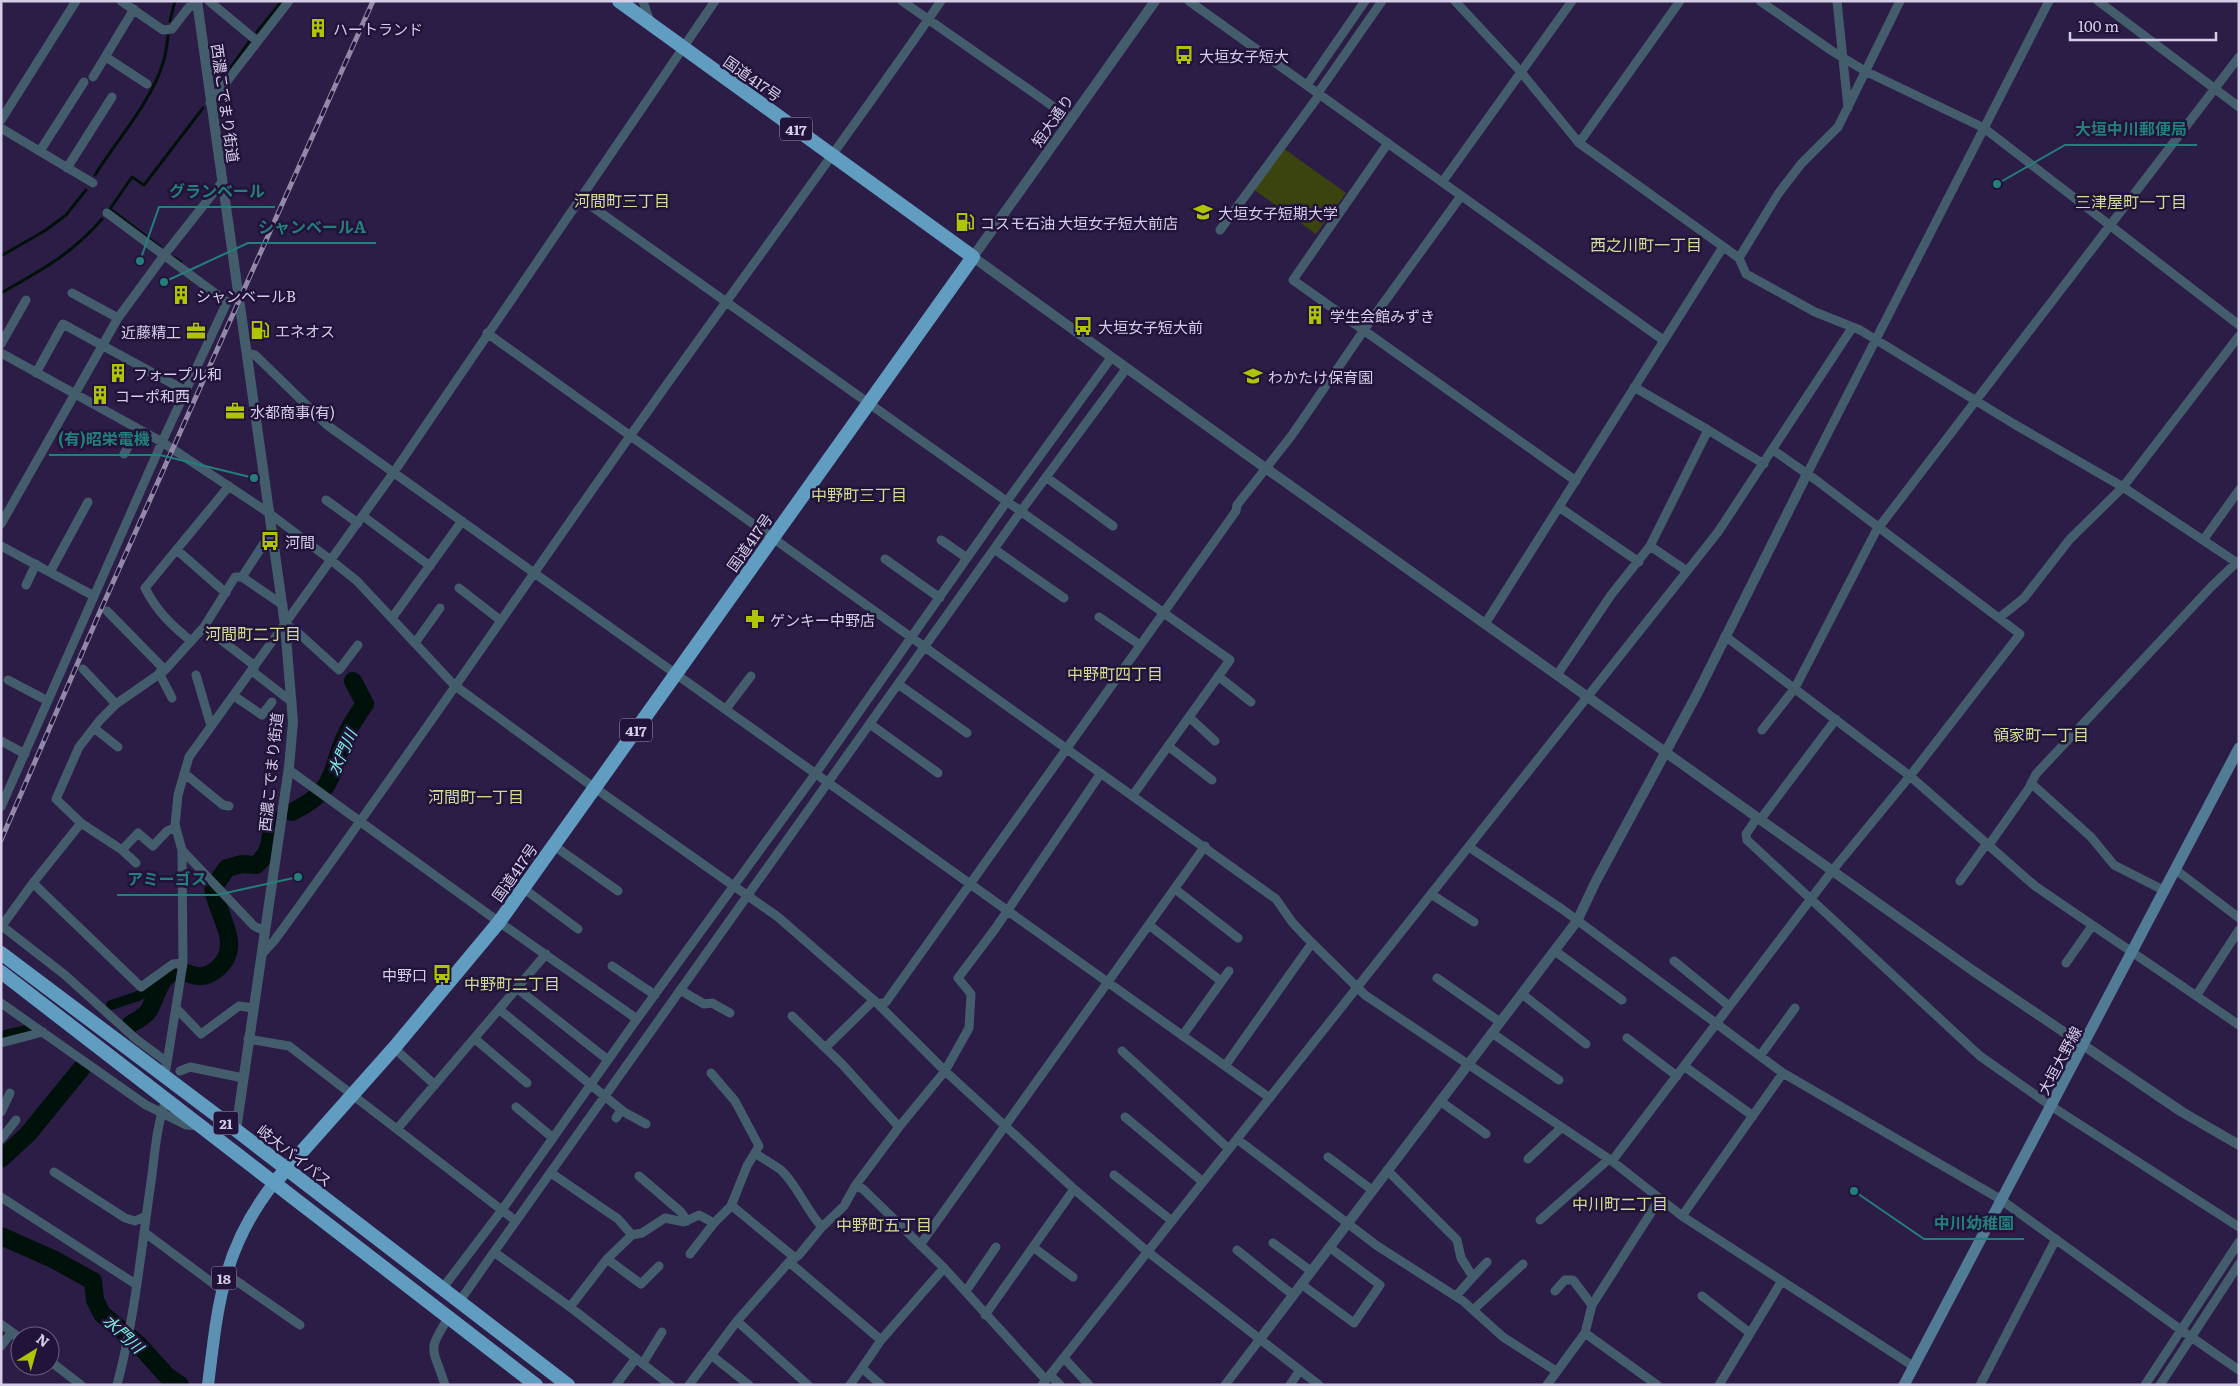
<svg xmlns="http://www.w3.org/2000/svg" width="2240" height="1386" viewBox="0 0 2240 1386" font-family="Literata,'Noto Sans JP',serif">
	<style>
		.green { fill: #3b430e }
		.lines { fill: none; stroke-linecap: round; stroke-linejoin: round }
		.stream { stroke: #00110c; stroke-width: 3 }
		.canal { stroke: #00110c; stroke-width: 10 }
		.river { stroke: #00110c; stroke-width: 18 }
		.minor { stroke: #445d6d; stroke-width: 9 }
		.tertiary { stroke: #445d6d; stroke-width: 10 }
		.secondary { stroke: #527b95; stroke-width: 11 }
		.primary { stroke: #5c91b3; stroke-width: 12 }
		.trunk { stroke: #619cc1; stroke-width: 14 }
		.rail-casing { stroke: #9288a8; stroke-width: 5 }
		.rail { stroke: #22133b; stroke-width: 3; stroke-dasharray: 9; stroke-linecap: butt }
		.labels { text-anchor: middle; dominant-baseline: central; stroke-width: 5; stroke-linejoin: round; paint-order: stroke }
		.shield { fill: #22133b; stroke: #9f96b4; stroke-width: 1 }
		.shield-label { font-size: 14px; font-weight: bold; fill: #d5cee8 }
		.poi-label { font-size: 15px; fill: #d5cee8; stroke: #22133b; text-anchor: start }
		.street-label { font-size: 15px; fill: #d5cee8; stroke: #22133b }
		.neighbourhood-label { font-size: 16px; fill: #d0de92; stroke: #22133b }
		.water-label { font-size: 16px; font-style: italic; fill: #78f5da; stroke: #22133b }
		.leader { fill: none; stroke: #237f7a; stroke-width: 2 }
		.callout-dot { fill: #237f7a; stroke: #22133b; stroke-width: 2 }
		.callout-label { font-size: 16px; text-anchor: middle; font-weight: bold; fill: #237f7a; stroke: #22133b; stroke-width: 5; stroke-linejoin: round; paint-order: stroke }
	</style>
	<rect width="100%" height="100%" fill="#2c1d46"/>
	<path class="green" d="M1283 148 1346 193 1316 234 1253 189Z"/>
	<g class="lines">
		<path class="stream" d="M170 21 175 1
			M257 32 282 1
			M216 88 249 42
			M95 175C117 140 151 102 163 63 166 54 167 45 168 36
			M160 247 110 209 132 177 144 185 203 108
			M1 256 46 230 66 215 86 190
			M173 257 181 262
			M1 293C41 270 71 255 102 219"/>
		<path class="canal" d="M111 1005 138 996 162 983
			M1 1036 30 1029"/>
		<path class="river" d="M292 812C338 789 328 775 346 735 351 724 358 714 365 704L353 681
			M131 1024C136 1021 143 1017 147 1013 156 1002 157 981 170 974 182 967 192 978 203 976 212 974 217 970 222 964 241 942 216 912 213 888L227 868 242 864 256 865C278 845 265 836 276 820
			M1 1159 28 1134 81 1069
			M1 1236 53 1259 93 1281 95 1300 102 1314 139 1345 167 1376 180 1385"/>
		<path class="minor" d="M121 1 163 30 172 29 189 7 197 5
			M209 1 257 41
			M643 1 650 22
			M902 1 1071 119
			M1189 1 1663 340
			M1455 1 1521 72 1579 143 1739 258 1746 274 1815 312 1860 330 2014 424 2123 487 2239 564
			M1760 1 1832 51 1865 71 1984 128 2239 325
			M1837 1 1848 108
			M2098 1 2239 107
			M106 57 147 84
			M93 77 134 9
			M1307 85 1365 1
			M1318 93 1382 1
			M210 103 289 1
			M1 120 76 1
			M1 128 93 183
			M1388 143 1293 280 1576 481
			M1579 143 1680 1
			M40 151 84 82
			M67 168 112 97
			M1443 181 1572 1
			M580 198 1230 660 1133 795
			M1220 230 1320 94
			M1739 258 1778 194 1801 164 1838 127 1900 1
			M72 293 118 318
			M487 333 1276 899 1292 922 1305 936 1365 995 1612 1161 1682 1216 1913 1366
			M1 344 26 300
			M1 353 162 442 269 513 332 561 357 581 454 685 585 781 778 917 878 1004 945 1071 1074 1189 1148 1252 1319 1385
			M247 353 255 355 327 425 1270 1098
			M36 373 63 324 186 391
			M1634 387 1708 430
			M124 454 138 429
			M1807 474 2049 1
			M1046 477 1113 526
			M326 500 358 523
			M1559 507 1639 562
			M363 516 430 566
			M1 524 118 318 165 254 222 182
			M2204 539 2239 490
			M941 540 967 558
			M1 546 94 596
			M1650 546 1708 430 1764 464
			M994 549 1064 598
			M177 550 226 593
			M885 559 940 598
			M50 572 88 502
			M242 577 283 605
			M26 585 36 564
			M459 588 500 620
			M107 611 165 670
			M1099 617 1140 645
			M392 618 462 521
			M1999 618 2024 598 2070 539 2123 487 2239 336
			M1485 624 1723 247
			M285 625 294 629 339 670 358 645
			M204 627 235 577H242L272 531
			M1725 636 1910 776 2035 886 2239 1025
			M191 641C171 625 156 610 145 588L229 486
			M415 643 440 608
			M83 669 116 704
			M252 671 292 702
			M159 673 172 698
			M196 675 211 726
			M1557 675 1611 595 1650 546 1687 571
			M1218 676 1251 702
			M8 680 48 701
			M898 684 967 733
			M234 696 262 715 272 702
			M726 709 751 676
			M1189 717 1215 741
			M870 724 938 773
			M94 728 118 747
			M1762 730 1795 688 1876 531 2239 57
			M1 741 25 754
			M1168 746 1212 780
			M289 770 499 922 637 1019 502 1210 442 1289
			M184 773 223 805 229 806
			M2031 783 2091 837 2114 865 2165 891
			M1 807 162 442 227 302 107 213
			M1757 818 1746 834 1747 840 1980 1056 2051 1106 2239 1227
			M1760 820 1836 719
			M81 823 56 799 79 747 100 720 116 704 165 670 204 627 255 666
			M553 845 618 891
			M1989 845 2029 788 2036 774 2211 587 2237 562
			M1469 847 1562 909 1783 1073 2000 1199 2181 1330 2239 1370
			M122 850 136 863
			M182 850 254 926 265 931
			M2176 870 2239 918
			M1960 881 1987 843
			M33 883 141 987 173 964 183 963
			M523 888 578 929
			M1175 889 1238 938
			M1431 894 1474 922
			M1149 925 1221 981
			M2 926 65 975 136 1039 167 1062
			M1 927 33 883 81 823 122 850 138 833 153 846 167 831 176 827
			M1555 951 1622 1000
			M262 954 274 941C395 776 510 606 628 439 731 293 839 149 941 1
			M1674 961 1729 1006
			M2066 963 2092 926
			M612 966 655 995
			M1437 978 1500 1022
			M518 989 608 1060
			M680 990 704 1004 712 1003 730 1013
			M1522 994 1586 1044
			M2196 996 2239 930
			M1 1003 146 1105 186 1125 199 1126
			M878 1004 886 1002 1236 511 1237 505 1292 435 1364 330 1461 196
			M177 1009 201 1034 239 1006 253 1008
			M500 1010 624 1112 646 1124
			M792 1016 842 1064 899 1127
			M637 1019 816 773 1007 501 1111 358
			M1492 1033 1559 1080
			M1183 1035 1229 971
			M1627 1038 1677 1076
			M248 1039 289 1046 516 1221
			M475 1039 527 1083
			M1 1043 43 1032
			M394 1048 435 1085
			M825 1048 874 1000
			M1122 1051 1229 1149
			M1760 1056 1795 1008
			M1225 1066 1312 943
			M1684 1066 1753 1116
			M180 1071 190 1067 243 1078
			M162 1075 166 1069 183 963 182 850 175 825 178 795 189 757 394 472 715 1
			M1440 1101 1486 1134
			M516 1107 553 1138
			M1 1112 10 1093
			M1125 1117 1203 1182
			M616 1118 621 1110
			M397 1129 546 954
			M1 1139 16 1120
			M1237 1139 1376 1245 1463 1301 1503 1337 1556 1371
			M755 1153C763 1159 773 1164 781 1170 798 1186 806 1210 822 1227
			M1328 1157 1372 1190
			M1528 1159 1561 1128
			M1612 1161 1832 871 1910 776 2020 634 1816 480 1773 450
			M1387 1170 1457 1240 1461 1258 1473 1277 1456 1296
			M54 1172 125 1218 135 1221 146 1216
			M551 1173 618 1219 632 1235
			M1114 1175 1172 1221
			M639 1176 681 1212 687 1221
			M855 1186 863 1189 944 1268 1046 1380
			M1 1197 137 1285
			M731 1205 794 1257
			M1682 1216 1783 1073
			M1540 1220 1609 1159
			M144 1232 222 1290
			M1273 1243 1311 1271
			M920 1245 1205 846
			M1033 1247 1073 1277
			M1237 1250 1293 1295
			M690 1254 714 1223
			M607 1259 641 1284 659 1266
			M789 1262 881 1340
			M225 1273 300 1325
			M1473 1277 1487 1262
			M1301 1284 1354 1323 1380 1285 1329 1247
			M966 1291 996 1247
			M1555 1291 1565 1280H1573L1592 1305
			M1702 1296 1750 1333
			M459 1302 494 1252
			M570 1307 607 1259 632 1235 642 1233 665 1218 684 1222 699 1215 714 1223 731 1206 747 1166 759 1146 735 1101 711 1073
			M1473 1310 1523 1264
			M985 1315 1074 1189
			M737 1321 808 1385
			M1 1324 20 1338
			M1585 1333 1657 1385
			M1 1346 12 1332
			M711 1355 749 1385
			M1064 1358 1089 1385
			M50 1361 81 1385
			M643 1363 662 1332
			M1050 1375 1060 1385
			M117 1385C135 1318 141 1250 151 1182 155 1154 156 1127 166 1100
			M445 1385C433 1347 426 1352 449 1317
			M616 1385 636 1358
			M670 1385 570 1307 494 1252 1021 511 1126 369
			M689 1385 737 1321 789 1262 799 1255 822 1227 844 1206 855 1186 899 1127 945 1071 969 1028 971 994 958 978 995 929 1101 773
			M850 1385 862 1368
			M881 1385 862 1368 881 1340 944 1268
			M1042 1385 1718 532 1852 328
			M1225 1385 1260 1339
			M1290 1385 1300 1370
			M1547 1385 1585 1333 1592 1305 1659 1200
			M1719 1385 1781 1282
			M1980 1385 2056 1239
			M2145 1385 2239 1242
			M2160 1385 2239 1264"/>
		<path class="tertiary" d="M197 1 285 625 293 722 289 767 236 1130
			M1155 1 973 257 1250 457 1972 970 2182 1112 2239 1145
			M1260 1339 1577 921 1596 881 1697 694 1807 474"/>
		<path class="secondary" d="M1904 1385C2015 1172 2129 961 2239 748"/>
		<path class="primary" d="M208 1385C218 1305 222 1249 274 1183"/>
		<path class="trunk" d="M1 953 236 1130 568 1385
			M1 972 536 1385
			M274 1183 394 1048 499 922 973 257 619 1"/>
		<g class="rail-casing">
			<path id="rail" d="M1 840 102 607 373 1"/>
		</g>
		<use href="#rail" class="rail"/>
	</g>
	<defs>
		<g id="building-bare" transform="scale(1.5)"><path d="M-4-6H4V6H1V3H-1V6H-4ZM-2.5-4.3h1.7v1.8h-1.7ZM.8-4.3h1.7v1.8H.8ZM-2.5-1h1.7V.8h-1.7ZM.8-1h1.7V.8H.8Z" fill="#afc504" stroke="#22133b" stroke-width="2.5" paint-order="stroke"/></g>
		<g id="bus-bare" transform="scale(1.5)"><path d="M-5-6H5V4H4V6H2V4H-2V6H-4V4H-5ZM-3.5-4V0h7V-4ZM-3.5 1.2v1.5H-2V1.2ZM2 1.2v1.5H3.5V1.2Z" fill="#afc504" stroke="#22133b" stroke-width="2.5" paint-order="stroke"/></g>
		<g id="university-bare" transform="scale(1.5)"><path d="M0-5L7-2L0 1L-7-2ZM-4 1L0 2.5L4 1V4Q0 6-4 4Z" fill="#afc504" stroke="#22133b" stroke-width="2.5" paint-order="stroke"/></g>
		<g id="fuel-bare" transform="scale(1.5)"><path d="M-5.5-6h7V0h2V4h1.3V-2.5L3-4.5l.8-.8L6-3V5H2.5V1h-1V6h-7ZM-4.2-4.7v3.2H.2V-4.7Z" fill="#afc504" stroke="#22133b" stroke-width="2.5" paint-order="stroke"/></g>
		<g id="office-bare" transform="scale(1.5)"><path d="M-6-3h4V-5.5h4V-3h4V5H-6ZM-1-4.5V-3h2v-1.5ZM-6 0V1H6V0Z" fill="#afc504" stroke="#22133b" stroke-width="2.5" paint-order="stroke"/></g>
		<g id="school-bare" transform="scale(1.5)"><path d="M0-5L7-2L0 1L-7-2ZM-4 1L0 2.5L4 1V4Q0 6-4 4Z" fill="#afc504" stroke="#22133b" stroke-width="2.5" paint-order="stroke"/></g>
		<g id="pharmacy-bare" transform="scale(1.5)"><path d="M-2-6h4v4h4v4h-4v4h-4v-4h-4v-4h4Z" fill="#afc504" stroke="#22133b" stroke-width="2.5" paint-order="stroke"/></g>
	</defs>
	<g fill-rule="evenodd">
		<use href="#building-bare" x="318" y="28"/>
		<use href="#bus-bare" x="1184" y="55"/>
		<use href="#university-bare" x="1203" y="212"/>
		<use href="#fuel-bare" x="965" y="222"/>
		<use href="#building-bare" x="181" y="295"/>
		<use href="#building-bare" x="1315" y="315"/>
		<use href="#bus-bare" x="1083" y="326"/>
		<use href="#fuel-bare" x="260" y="330"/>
		<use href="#office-bare" x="196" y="331"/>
		<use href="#building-bare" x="118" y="373"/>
		<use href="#school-bare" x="1253" y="376"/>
		<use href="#building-bare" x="100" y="395"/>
		<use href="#office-bare" x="235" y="411"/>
		<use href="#bus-bare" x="270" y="541"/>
		<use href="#pharmacy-bare" x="755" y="619"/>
		<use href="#bus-bare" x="442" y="974"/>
	</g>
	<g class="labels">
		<g class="shield">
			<rect x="780" y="117.5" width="32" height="23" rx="4"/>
			<rect x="620" y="718.5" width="32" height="23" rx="4"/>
			<rect x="213.5" y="1111.5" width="25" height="23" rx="4"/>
			<rect x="211.5" y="1266.5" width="25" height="23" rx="4"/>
		</g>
		<g class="shield-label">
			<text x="796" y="129">417</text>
			<text x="636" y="730">417</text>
			<text x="226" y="1123">21</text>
			<text x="224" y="1278">18</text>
		</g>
		<g class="poi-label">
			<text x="333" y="28">ハートランド</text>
			<text x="1199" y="55">大垣女子短大</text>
			<text x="1218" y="212">大垣女子短期大学</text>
			<text x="980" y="222">コスモ石油 大垣女子短大前店</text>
			<text x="196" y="295">シャンベールB</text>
			<text x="1330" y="315">学生会館みずき</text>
			<text x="1098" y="326">大垣女子短大前</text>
			<text x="275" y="330">エネオス</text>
			<text x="181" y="331" text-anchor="end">近藤精工</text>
			<text x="133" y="373">フォープル和</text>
			<text x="1268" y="376">わかたけ保育園</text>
			<text x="115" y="395">コーポ和西</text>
			<text x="250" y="411">水都商事(有)</text>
			<text x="285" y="541">河間</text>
			<text x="770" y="619">ゲンキー中野店</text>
			<text x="427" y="974" text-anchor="end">中野口</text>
		</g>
		<g class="street-label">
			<text transform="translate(753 78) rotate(35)">国道417号</text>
			<text transform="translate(226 103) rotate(82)">西濃こでまり街道</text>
			<text transform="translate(1052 120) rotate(-55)">短大通り</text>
			<text transform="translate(749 542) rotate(-55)">国道417号</text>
			<text transform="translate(270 772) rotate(-84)">西濃こでまり街道</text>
			<text transform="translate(514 872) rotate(-55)">国道417号</text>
			<text transform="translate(2059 1060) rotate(-62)">大垣大野線</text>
			<text transform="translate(295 1155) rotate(38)">岐大バイパス</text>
		</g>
		<g class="neighbourhood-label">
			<text x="622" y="200">河間町三丁目</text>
			<text x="2131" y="201">三津屋町一丁目</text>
			<text x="1646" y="244">西之川町一丁目</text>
			<text x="859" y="494">中野町三丁目</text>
			<text x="253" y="633">河間町二丁目</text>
			<text x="1115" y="673">中野町四丁目</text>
			<text x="2041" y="734">領家町一丁目</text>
			<text x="476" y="796">河間町一丁目</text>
			<text x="512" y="983">中野町二丁目</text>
			<text x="1620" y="1203">中川町二丁目</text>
			<text x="884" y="1224">中野町五丁目</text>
		</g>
		<g class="water-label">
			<text transform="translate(341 752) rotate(-66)">水門川</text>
			<text transform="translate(124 1333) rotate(43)">水門川</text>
		</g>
	</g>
	<path class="leader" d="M1997 184L2065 145H2197M140 261L159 207H275M164 282L248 243H376M254 478L160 455H49M298 877L217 895H117M1854 1191L1924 1239H2024"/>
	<g class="callout-dot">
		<circle cx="1997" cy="184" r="5"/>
		<circle cx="140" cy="261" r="5"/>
		<circle cx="164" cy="282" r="5"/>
		<circle cx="254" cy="478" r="5"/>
		<circle cx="298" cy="877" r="5"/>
		<circle cx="1854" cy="1191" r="5"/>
	</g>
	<g class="callout-label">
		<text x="2131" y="135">大垣中川郵便局</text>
		<text x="217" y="197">グランベール</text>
		<text x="312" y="233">シャンベールA</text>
		<text x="104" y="445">(有)昭栄電機</text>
		<text x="167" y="885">アミーゴス</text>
		<text x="1974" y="1229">中川幼稚園</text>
	</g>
	<rect width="2240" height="1386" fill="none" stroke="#d5cee8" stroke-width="5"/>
	<g transform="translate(35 1351) rotate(37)"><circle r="24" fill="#22133b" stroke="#6a5e80"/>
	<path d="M0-4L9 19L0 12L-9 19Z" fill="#afc504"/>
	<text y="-8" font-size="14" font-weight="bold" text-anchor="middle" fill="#d5cee8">N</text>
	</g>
	<path d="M2070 32v8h146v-8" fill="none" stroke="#d5cee8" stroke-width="2.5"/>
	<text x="2078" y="32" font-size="15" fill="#d5cee8" stroke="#22133b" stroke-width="4" paint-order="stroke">100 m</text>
</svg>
